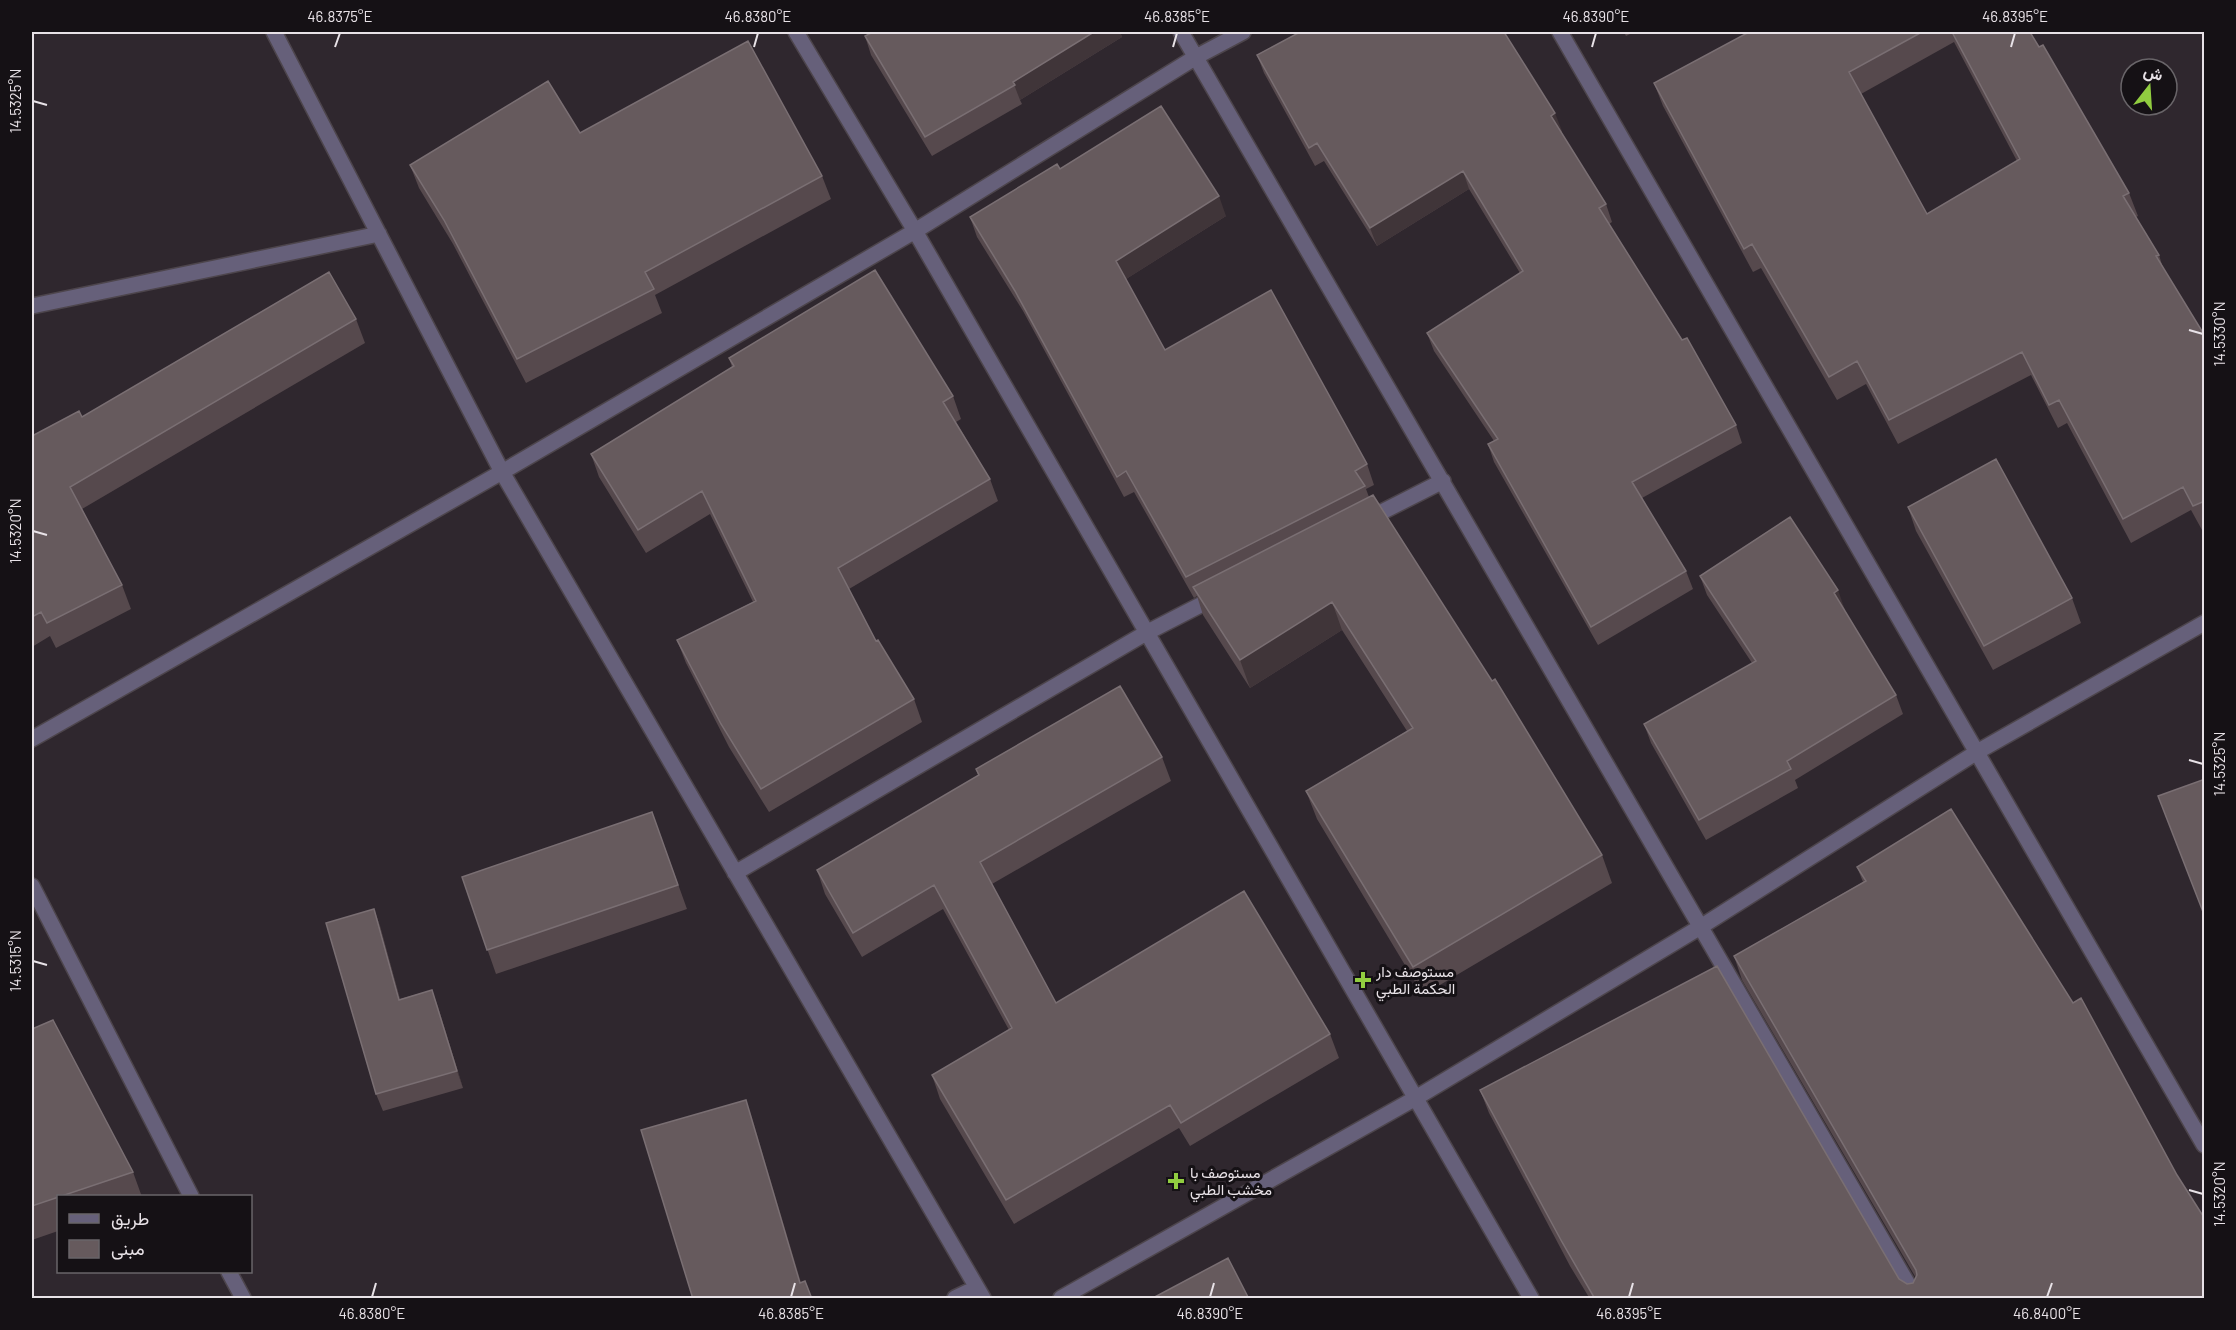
<svg xmlns="http://www.w3.org/2000/svg" width="2236" height="1330" viewBox="0 0 2236 1330" font-family="Barlow,Vazirmatn,sans-serif">
	<style>
		.lines { fill: none; stroke-linecap: round; stroke-linejoin: round }
		.minor-casing { stroke: #4d454c; stroke-width: 18 }
		.minor { stroke: #66607a; stroke-width: 15 }
		.wall { fill: #56494d; fill-rule: evenodd }
		.shaded-wall { fill: #403539 }
		.building { fill: #665a5d; stroke: #7a6f73; stroke-width: 1.5 }
		.ticks { fill: none; stroke: #e8e2e7; stroke-width: 2 }
		.poi-dot { fill: #91cd40; stroke: #151115; stroke-width: 2 }
		.labels { text-anchor: middle; dominant-baseline: central; stroke-width: 6; stroke-linejoin: round; paint-order: stroke }
		.poi-label { font-size: 15px; fill: #e8e2e7; stroke: #151115; text-anchor: start }
		.neatline { fill: none; stroke: #e8e2e7; stroke-width: 2 }
		.ticks-label { font-size: 15px; text-anchor: middle; fill: #e8e2e7 }
	</style>
	<rect width="100%" height="100%" fill="#2f272e"/>
	<g class="lines">
		<g class="minor-casing">
			<path id="minor" d="M274 32 502 472 983 1298
				M796 32 915 231 1531 1298
				M1181 32 1916 1298
				M1560 32 2204 1145
				M32 306 379 234
				M1366 520 1443 481
				M32 739 502 472 915 231 1196 57 1243 32
				M735 873 1146 633 1216 597
				M32 886 191 1196
				M229 1272 243 1298
				M955 1298 976 1288
				M1061 1298 1414 1099 1702 926 1977 752 2204 623"/>
		</g>
		<use href="#minor" class="minor"/>
	</g>
	<path class="wall" d="M873 32H1120L1122 37 1020 100 1022 104 932 156 871 55 865 36Z
		M1624 32H1634L1626 36Z
		M1749 32H2030L2129 193 2138 216 2136 217 2159 255 2163 268 2205 336V528L2202 530 2191 510 2131 543 2067 423 2058 428 2031 375 1898 444 1866 384 1837 400 1761 268 1753 272 1663 106 1654 83ZM1954 42 2017 161 1927 214 1861 94Z
		M1257 55 1562 131 1561 132 1606 204 1612 222 1609 224 1736 425 1742 443 1642 498 1686 571 1693 589 1598 645 1494 462 1488 444 1494 441 1434 351 1427 333 1520 273 1469 189 1377 246 1324 161 1315 166 1264 73Z
		M580 133 822 176 831 199 655 295 662 313 526 383 453 244 419 188 410 165Z
		M1060 169 1226 216 1126 279 1165 350 1367 464 1374 485 1366 489 1369 497 1602 855 1612 883 1423 995 1317 819 1306 791 1407 731 1342 630 1250 688 1203 615 1197 596 1194 598 1134 492 1124 497 1023 311 977 237 970 217Z
		M356 319 365 343 82 509 122 585 131 609 56 648 50 636 32 647V436Z
		M729 358 953 396 961 419 956 422 990 479 998 501 849 589 876 641 914 699 922 722 769 812 729 747 686 663 677 640 753 602 710 514 646 553 599 477 591 454 732 367Z
		M1908 507 2072 598 2081 623 1993 670 1916 531Z
		M1700 576 1845 610 1844 611 1896 695 1903 714 1795 780 1798 788 1706 840 1651 743 1644 724 1752 663 1707 595Z
		M1162 757 1171 781 992 884 1056 1003 1330 1034 1339 1058 1190 1146 1179 1128 1014 1224 940 1099 932 1075 1009 1030 943 909 862 957 825 894 817 870 978 776 976 769Z
		M652 812 687 909 496 974 462 877Z
		M1857 867 2205 1299H1590L1570 1266 1489 1113 1480 1090 1899 1279 1907 1284 1913 1283 1916 1278 1742 980 1734 956 1863 882Z
		M374 909 380 926 400 999 432 990 438 1007 463 1088 383 1111 376 1094Z
		M32 1029 133 1172 142 1197H58V1231L32 1240Z"/>
	<path class="shaded-wall" d="M1094 32H1120L1122 37 1020 100 1013 82Z
		M1555 113 1562 131 1557 134 1551 116Z
		M1463 171 1469 189 1377 246 1370 228Z
		M1219 196 1226 216 1123 281 1116 261Z
		M1838 590 1845 610 1841 613 1834 593Z
		M1332 602 1342 630 1250 688 1240 660Z
		M374 909 380 926 405 1017 399 1000Z
		M432 990 438 1007 463 1088 457 1071Z
		M746 1100 753 1121 806 1299 800 1283Z"/>
	<path class="building" d="M873 32H1094L1013 82 1015 85 925 137 865 36Z
		M1300 32H1504L1555 113 1551 116 1606 204 1599 208 1682 340 1687 338 1736 425 1632 482 1686 571 1591 627 1488 444 1498 439 1427 333 1523 271 1463 171 1370 228 1317 143 1309 148 1257 55Z
		M1749 32H1922L1849 72 1927 214 2020 159 1952 32H2030L2039 47 2043 45 2129 193 2123 196 2159 255 2156 256 2205 336V501L2193 506 2183 487 2123 519 2059 400 2049 405 2022 352 1889 420 1857 361 1829 377 1752 244 1744 249 1654 83Z
		M748 41 822 176 645 272 654 289 517 359 444 220 410 165 548 81 580 133Z
		M1161 106 1219 196 1116 261 1165 350 1271 290 1367 464 1355 471 1365 486 1186 577 1126 471 1117 477 1015 291 970 217 1057 164 1060 169Z
		M875 270 953 396 943 402 990 479 838 568 876 641 878 640 914 699 761 789 721 724 677 640 756 601 702 491 638 530 591 454 734 366 729 358Z
		M329 272 356 319 70 487 122 585 47 623 41 612 32 617V436L79 411 82 417Z
		M1996 459 2072 598 1984 646 1908 507Z
		M1373 495 1492 681 1495 679 1602 855 1413 967 1306 791 1413 728 1332 602 1240 660 1193 587Z
		M1790 517 1838 590 1834 593 1896 695 1787 761 1791 769 1699 820 1644 724 1756 661 1700 576Z
		M1120 686 1162 757 980 862 1056 1003 1244 891 1330 1034 1181 1123 1170 1105 1006 1200 932 1075 1012 1028 934 885 853 933 817 870 979 775 976 769Z
		M2205 779V917L2158 796Z
		M1951 809 2073 1003 2081 998 2177 1175 2205 1219V1299H1595L1562 1242 1480 1090 1717 966 1899 1279 1907 1284 1913 1283 1917 1275 1916 1270 1734 956 1866 881 1857 867Z
		M652 812 678 885 487 950 462 877Z
		M374 909 399 1000 432 990 457 1071 376 1094 326 923Z
		M53 1020 133 1172 32 1206V1029Z
		M746 1100 800 1283 805 1281 812 1299H693L641 1130Z
		M1228 1258 1249 1299H1151Z"/>
	<path class="ticks" d="M335 47 340 33M754 47 758 33M1173 47 1177 33M1592 47 1596 33M2011 47 2015 33M33 101 47 105M2189 330 2203 334M33 531 47 535M2189 760 2203 764M33 961 47 965M2189 1190 2203 1194M372 1297 376 1283M791 1297 795 1283M1210 1297 1214 1283M1629 1297 1633 1283M2047 1297 2052 1283"/>
	<g class="poi-dot">
		<path d="M1360 971h6v6h6v6h-6v6h-6v-6h-6v-6h6z"/>
		<path d="M1173 1172h6v6h6v6h-6v6h-6v-6h-6v-6h6z"/>
	</g>
	<g class="labels">
		<g class="poi-label">
			<text x="1376" y="971">مستوصف دار<tspan x="1376" dy="17">الحكمة الطبي</tspan></text>
			<text x="1190" y="1172">مستوصف با<tspan x="1190" dy="17">مخشب الطبي</tspan></text>
		</g>
	</g>
	<rect width="2236" height="1330" fill="none" stroke="#151115" stroke-width="66"/>
	<rect x="57" y="1195" width="195" height="78" fill="#151115" stroke="#696569" stroke-width="1.5"/>
	<rect x="69" y="1214" width="30" height="9" fill="#66607a" stroke="#696569" stroke-width="1.5"/>
	<text x="111" y="1225" font-size="18" fill="#e8e2e7">طريق</text>
	<rect x="69" y="1240" width="30" height="18" fill="#665a5d" stroke="#696569" stroke-width="1.5"/>
	<text x="111" y="1255" font-size="18" fill="#e8e2e7">مبنى</text>
	<g transform="translate(2149 87) rotate(17)"><circle r="28" fill="#151115" stroke="#696569" stroke-width="1.5"/>
	<path d="M0-4.5L10 22L0 15L-10 22Z" fill="#91cd40"/>
	<text y="-9" font-size="16" font-weight="bold" text-anchor="middle" fill="#e8e2e7">ش</text>
	</g>
	<rect x="33" y="33" width="2170" height="1264" class="neatline"/>
	<g class="ticks-label">
		<text x="340" y="22">46.8375°E</text>
		<text x="758" y="22">46.8380°E</text>
		<text x="1177" y="22">46.8385°E</text>
		<text x="1596" y="22">46.8390°E</text>
		<text x="2015" y="22">46.8395°E</text>
		<text transform="translate(16 101) rotate(-90)" y="5">14.5325°N</text>
		<text transform="translate(2220 334) rotate(-90)" y="5">14.5330°N</text>
		<text transform="translate(16 531) rotate(-90)" y="5">14.5320°N</text>
		<text transform="translate(2220 764) rotate(-90)" y="5">14.5325°N</text>
		<text transform="translate(16 961) rotate(-90)" y="5">14.5315°N</text>
		<text transform="translate(2220 1194) rotate(-90)" y="5">14.5320°N</text>
		<text x="372" y="1319">46.8380°E</text>
		<text x="791" y="1319">46.8385°E</text>
		<text x="1210" y="1319">46.8390°E</text>
		<text x="1629" y="1319">46.8395°E</text>
		<text x="2047" y="1319">46.8400°E</text>
	</g>
</svg>
